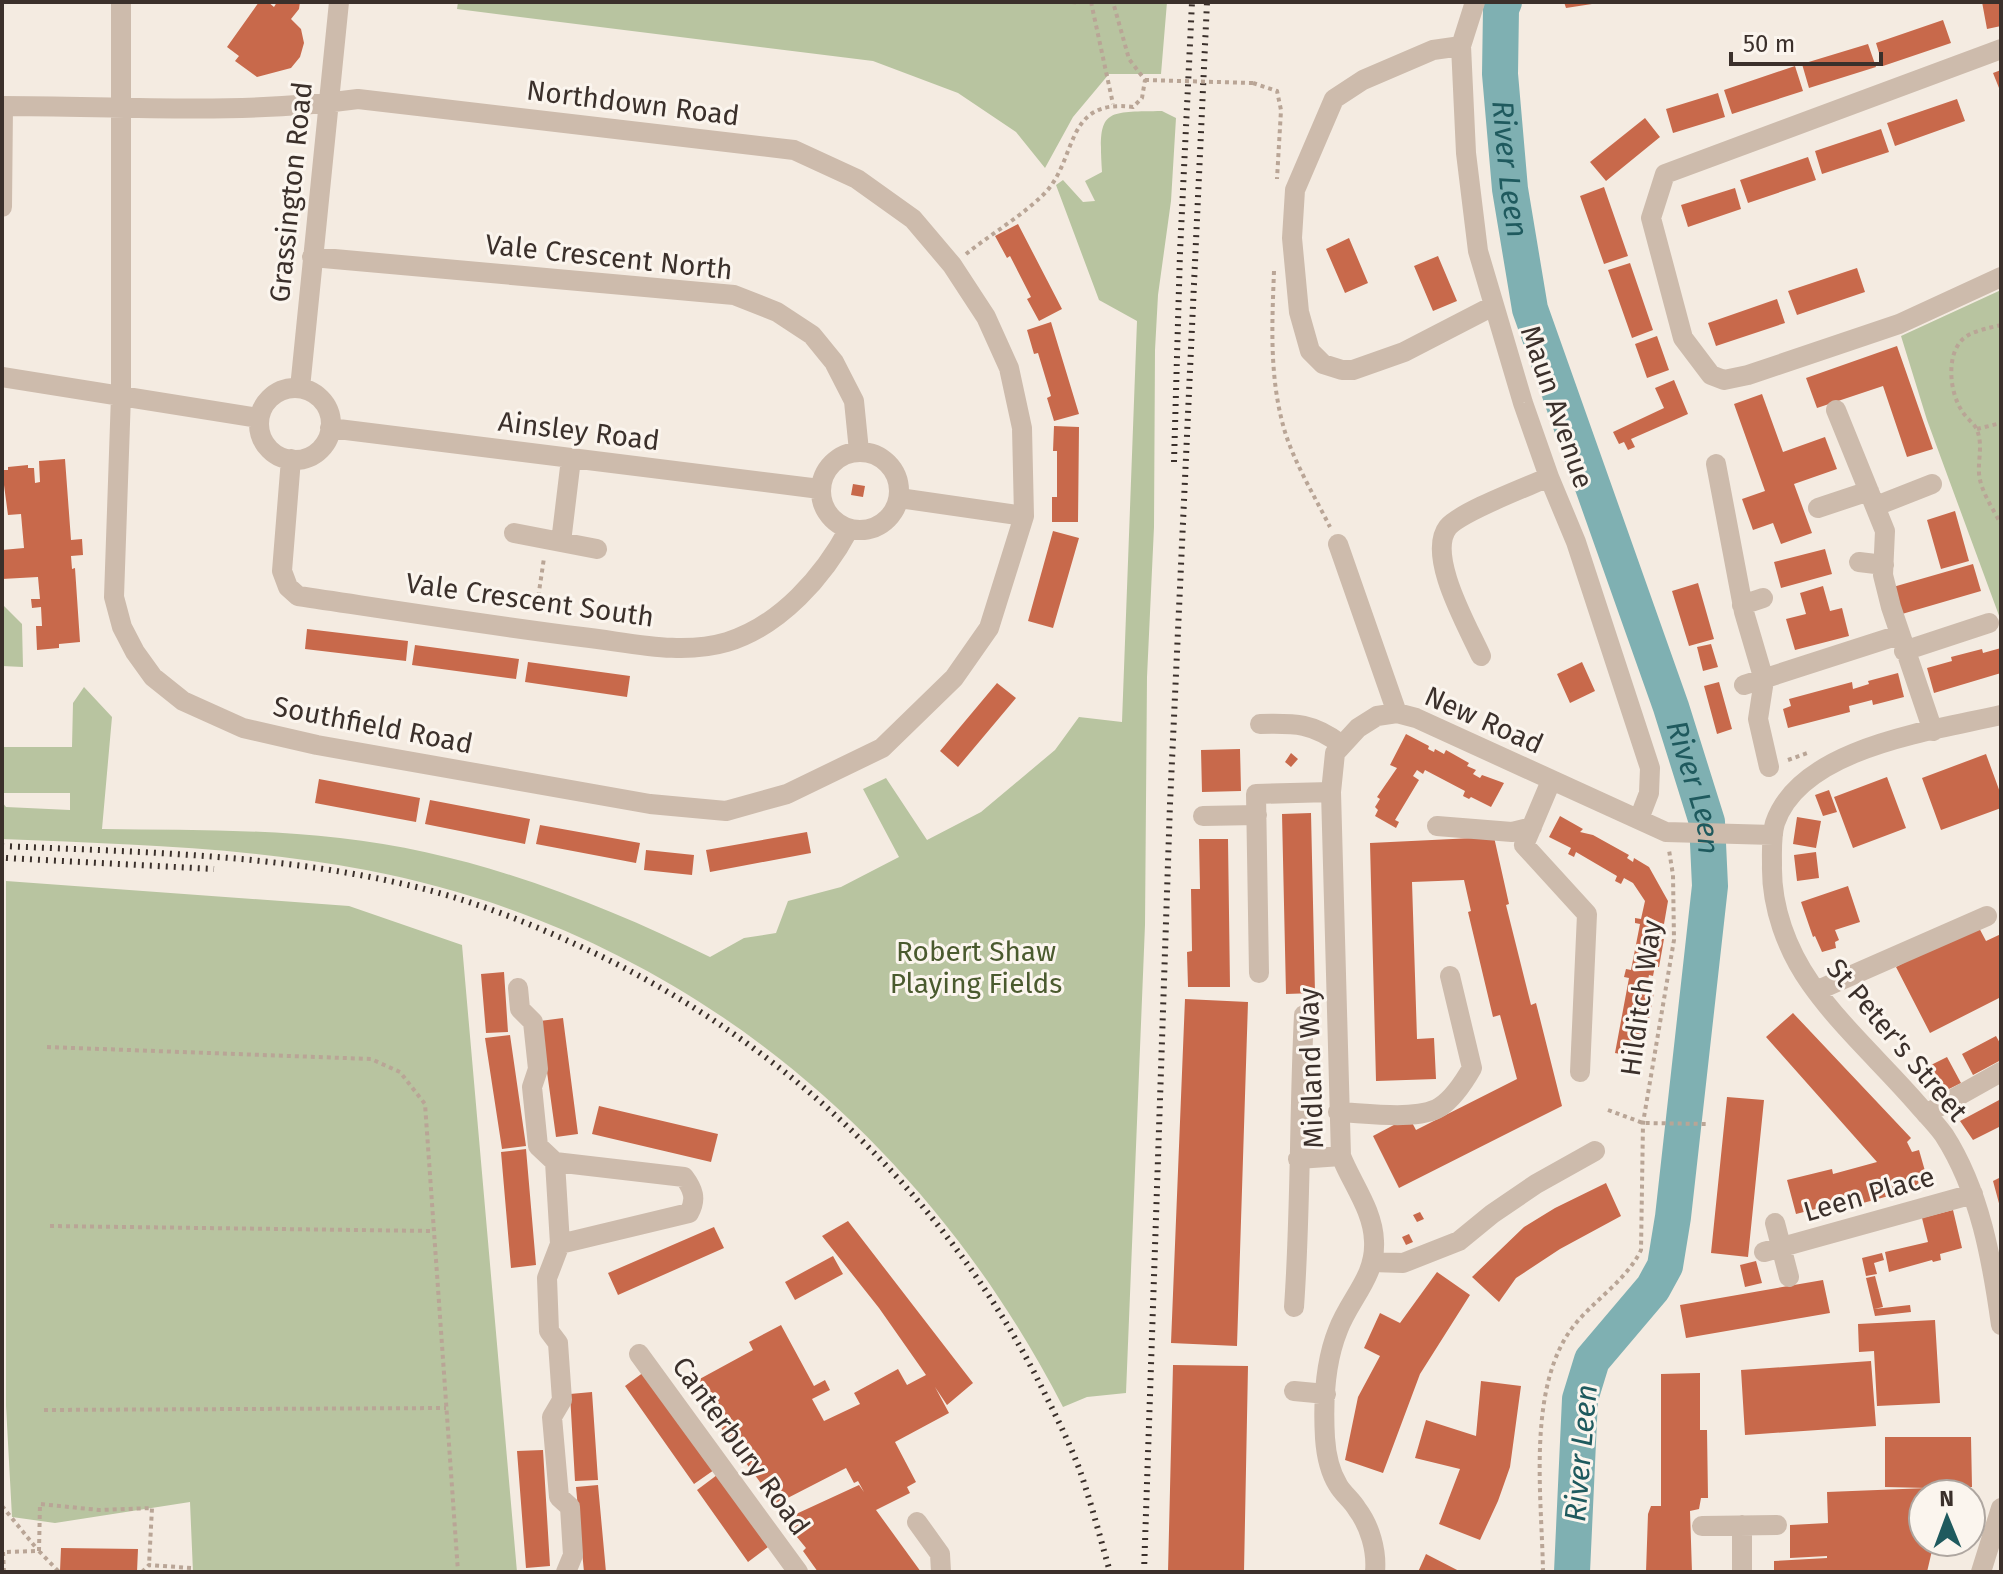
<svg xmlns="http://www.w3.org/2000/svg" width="2003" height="1574" viewBox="0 0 2003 1574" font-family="'Fira Sans',sans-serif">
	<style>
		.green { fill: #b8c4a0 }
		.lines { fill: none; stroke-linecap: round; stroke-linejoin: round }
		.river { stroke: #7fb0b2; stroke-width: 36 }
		.building { fill: #c8694b }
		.path { stroke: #b9a596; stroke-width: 4; stroke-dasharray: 4 4; stroke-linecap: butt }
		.minor { stroke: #cdbbac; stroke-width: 20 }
		.rail { stroke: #3b302b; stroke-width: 6; stroke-dasharray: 2 6; stroke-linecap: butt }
		.path-bridge { stroke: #b9a596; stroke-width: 4; stroke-dasharray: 4 4; stroke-linecap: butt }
		.labels { text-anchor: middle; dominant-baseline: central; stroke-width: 6; stroke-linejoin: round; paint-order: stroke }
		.street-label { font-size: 28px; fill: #3b302b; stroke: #fbf5ee }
		.park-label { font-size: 28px; fill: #4a5a2e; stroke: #fbf5ee }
		.water-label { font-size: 30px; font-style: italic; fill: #1f5a5e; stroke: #fbf5ee }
	</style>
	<rect width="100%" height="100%" fill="#f4ebe1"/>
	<path class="green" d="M458 2H1167L1161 74H1109L1073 117 1045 168 1016 132 958 93 873 61 457 9Z
		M1162 111 1176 118 1171 201 1158 295 1155 350 1154 527 1147 677 1145 925 1126 1393 1087 1397 1063 1407C921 1131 676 929 366 870 246 847 124 844 2 839V802L6 807 70 810V793H2V747H72L73 703 84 687 112 717 102 829C181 830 261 829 340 838 469 852 594 900 710 957L744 938 776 933 788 901 841 887 899 857 863 789 886 778 927 840 981 812 1055 750 1079 717 1122 722 1137 321 1099 300 1056 185 1063 180 1083 202 1095 201 1085 181 1102 172C1098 109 1103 112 1162 111Z
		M2001 290V621L1927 420 1901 336Z
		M2 604 22 624 23 667 2 666Z
		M6 881 349 906 462 945 517 1572H193L190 1502 55 1523 12 1517 6 1406Z"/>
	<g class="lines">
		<path class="river" id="s1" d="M1504 2 1501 9 1500 74 1510 189 1530 309 1671 707 1707 822 1710 886 1673 1217 1665 1266 1653 1288 1592 1360 1580 1399 1572 1572"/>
	</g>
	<path class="building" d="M259 2H268L274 7 277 2H300L299 9 291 19 301 29 304 43 300 57 291 68 257 77 235 61 239 56 227 47Z
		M1564 2H1592V4L1566 8Z
		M1982 2H2001V26L1987 29Z
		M1943 20 1951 43 1883 66 1876 43Z
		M1868 44 1876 67 1809 88 1802 64Z
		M1795 66 1803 91 1732 114 1724 90Z
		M2001 70V93L1993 73Z
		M1718 93 1725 117 1673 133 1666 109Z
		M1957 99 1965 121 1895 146 1887 123Z
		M1645 118 1660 137 1606 181 1590 162Z
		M1881 129 1889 152 1822 174 1815 151Z
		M1808 157 1816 180 1748 203 1740 180Z
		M1604 187 1628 256 1604 264 1580 196Z
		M1735 188 1741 209 1688 227 1681 205Z
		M1018 224 1062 309 1039 321 1027 299 1031 297 1010 256 1007 258 995 236Z
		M1349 238 1368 283 1345 293 1326 249Z
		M1438 256 1457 301 1433 311 1414 266Z
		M1630 263 1653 330 1632 338 1608 270Z
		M1857 268 1865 292 1797 315 1788 291Z
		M1777 299 1785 323 1716 346 1708 323Z
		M1051 322 1079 414 1054 421 1047 398 1051 396 1038 353 1034 354 1027 330Z
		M1657 336 1669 370 1647 378 1635 344Z
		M1897 346 1933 449 1907 457 1883 386 1817 408 1806 378Z
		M1674 380 1688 414 1631 439 1635 447 1628 450 1624 442 1619 444 1613 432 1664 408 1655 388Z
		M1762 394 1783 452 1825 437 1837 469 1794 484 1812 533 1781 544 1773 523 1753 530 1742 499 1765 491 1734 404Z
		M1054 426 1079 427 1078 522H1052V497H1057V451H1053Z
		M65 459 71 540 82 539 83 555 71 556 72 569 75 568 80 642 59 644V648L37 650 36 626H42L41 607 32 608 31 599H40L38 577 2 579V550L24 548 21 514 8 515 2 470H8V467L28 465V468H34L35 483 40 482 39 461Z
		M853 484 865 486 863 497 851 495Z
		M1955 511 1969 561 1941 569 1927 520Z
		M1053 531 1079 538 1053 628 1028 621Z
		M1825 549 1832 574 1781 588 1774 562Z
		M1973 564 1981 591 1902 614 1893 587Z
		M1698 583 1714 639 1689 646 1672 591Z
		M1823 586 1830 611 1842 608 1849 636 1795 650 1786 619 1806 614 1800 593Z
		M307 629 408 641 406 661 305 649Z
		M1711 644 1718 667 1703 671 1697 647Z
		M415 645 519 659 516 679 412 665Z
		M2001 648V673L1934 693 1927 668 1952 661 1951 657 1982 649 1983 653Z
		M528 662 630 676 627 697 525 682Z
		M1582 662 1595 691 1570 703 1557 674Z
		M1898 673 1904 697 1873 705 1872 700 1849 706 1850 712 1788 728 1783 709 1791 706 1789 699 1852 682 1853 689 1869 684 1868 681Z
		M1719 682 1732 729 1717 734 1704 686Z
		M997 683 1016 698 958 767 940 751Z
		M1406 734 1429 746 1428 749 1434 752 1435 749 1444 754 1446 750 1469 763 1467 766 1476 770 1473 774 1480 778 1482 775 1504 783 1491 807 1471 797 1469 799 1463 796 1465 791 1425 770 1423 774 1417 770 1413 776 1419 780 1395 820 1399 822 1396 828 1375 816 1378 810 1375 807 1380 799 1377 797 1397 768 1390 765Z
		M1240 749 1241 791 1202 792 1201 750Z
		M1291 753 1298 759 1291 767 1285 762Z
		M1986 754 2001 795V808L1941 830 1922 778Z
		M1887 777 1906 828 1853 848 1834 797Z
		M319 779 420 798 416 822 315 803Z
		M1829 790 1837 812 1823 816 1815 795Z
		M430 800 530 819 525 844 425 824Z
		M1311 813 1315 993 1286 994 1282 814Z
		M1560 816 1583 829 1580 832 1593 835 1629 855 1627 858 1633 862 1634 858 1649 867 1668 901 1664 924 1660 923 1659 928H1663L1661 939H1664L1659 967 1655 966 1653 976 1649 975 1648 980 1652 981 1650 991 1654 992 1649 1019H1645L1643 1029 1639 1028 1638 1033 1642 1034 1640 1044 1643 1045 1641 1058 1615 1053 1629 978 1624 977 1626 969 1631 970 1640 924 1635 923V918L1641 919 1645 901 1633 883 1624 878 1621 884 1615 881 1617 876 1576 852 1574 857 1568 854 1571 848 1549 837Z
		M1797 817 1821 821 1816 848 1793 844Z
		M540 825 640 843 636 863 536 844Z
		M807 832 811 853 710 872 706 850Z
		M1494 837 1509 904 1506 905 1531 1005 1536 1003 1562 1106 1399 1188 1373 1136 1409 1117 1416 1130 1517 1079 1500 1015 1493 1017 1468 912 1471 911 1464 880 1412 882 1417 1039 1434 1038 1436 1079 1376 1081 1370 843Z
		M1199 839H1228L1230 987H1188L1187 952 1192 951 1191 889H1200Z
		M646 850 694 855 692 875 644 870Z
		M1816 852 1819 878 1797 881 1794 855Z
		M1848 886 1860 922 1835 930 1839 940 1835 942 1836 948 1822 952 1815 936 1813 937 1801 902Z
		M1977 924 1986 941 2001 934V997L1930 1033 1896 967Z
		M504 972 508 1032 486 1033 481 974Z
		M1185 999 1248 1002 1237 1346 1171 1343Z
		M1793 1013 1911 1138 1907 1142 1912 1152 1919 1150 1929 1185 1841 1209 1839 1203 1796 1214 1787 1180 1832 1169 1833 1174 1877 1162 1766 1037Z
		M563 1018 578 1134 556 1137 540 1021Z
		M510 1035 526 1146 502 1149 485 1038Z
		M1996 1036 2001 1045V1060L1973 1075 1962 1054Z
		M1947 1057 1961 1083 1941 1093 1927 1067Z
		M1727 1097 1764 1100 1748 1257 1711 1253Z
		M2001 1099V1126L1973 1140 1960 1121Z
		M599 1106 718 1134 711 1162 592 1134Z
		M526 1149 536 1265 511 1268 501 1152Z
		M2001 1177V1206L2000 1207 1993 1181Z
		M1606 1183 1621 1216 1560 1249 1516 1278 1499 1302 1472 1277 1524 1227 1555 1208Z
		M1953 1210 1962 1248 1940 1254 1941 1260 1933 1262 1932 1260 1889 1272 1885 1252 1928 1242 1922 1218Z
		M1420 1212 1424 1219 1417 1222 1413 1215Z
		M848 1221 973 1383 947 1405 935 1387 949 1413 895 1442 916 1482 907 1487 910 1493 876 1510 921 1572H818L803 1551 806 1548 783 1520 859 1485 864 1492 858 1481 854 1483 846 1468 776 1504 724 1433 696 1381 753 1350 749 1342 781 1325 814 1386 825 1380 830 1390 812 1399 824 1421 860 1404 854 1393 898 1369 907 1385 926 1375 879 1308 822 1236Z
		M714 1227 724 1248 618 1295 608 1273Z
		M1409 1234 1413 1242 1406 1245 1402 1237Z
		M1882 1253 1884 1260 1874 1263 1877 1274 1866 1276 1862 1258Z
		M833 1256 843 1274 795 1300 785 1282Z
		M1756 1261 1762 1283 1745 1287 1740 1265Z
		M1437 1272 1470 1295 1420 1374 1383 1473 1345 1460 1358 1397 1380 1356 1364 1348 1380 1313 1400 1323Z
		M1875 1276 1883 1307 1874 1309 1910 1305 1911 1312 1875 1316 1866 1278Z
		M1823 1280 1830 1313 1686 1338 1680 1305Z
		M1935 1320 1940 1403 1877 1406 1874 1351 1859 1352 1858 1324Z
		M1871 1361 1876 1426 1745 1435 1741 1370Z
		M1173 1365 1248 1366 1244 1572H1168Z
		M644 1372 714 1470 694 1484 625 1386Z
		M1700 1373V1430H1707L1708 1498H1701L1699 1509 1690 1511 1692 1572H1646L1648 1514 1651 1506H1661V1374Z
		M1481 1381 1521 1386 1510 1467 1498 1501 1480 1540 1439 1524 1460 1469 1415 1458 1426 1420 1476 1436Z
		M592 1392 598 1480 575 1481 570 1394Z
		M1885 1437H1971L1972 1487H1948L1946 1494H1923V1542H1934L1927 1572H1774V1561L1827 1558V1556L1790 1558V1525L1828 1523 1827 1492 1928 1488 1885 1487Z
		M543 1450 550 1566 526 1568 517 1451Z
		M717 1475 768 1547 748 1562 697 1490Z
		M598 1485 606 1572H584L576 1487Z
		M61 1548 138 1549 137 1572 60 1571Z
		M1426 1554 1461 1572H1418Z"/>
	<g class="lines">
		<path class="path" d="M1072 2 1080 3
			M1091 2 1113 104
			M1253 83 1277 91 1281 110 1277 179
			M966 254C991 234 1022 216 1045 193 1078 158 1064 98 1133 107L1142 98 1145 80 1129 59 1113 2
			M1274 271C1272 325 1269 379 1285 432 1295 464 1315 497 1330 527
			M2001 325C1990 328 1969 331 1961 341 1946 358 1950 393 1962 411 1966 418 1974 423 1977 430 1983 445 1978 459 1979 473 1980 490 1993 509 2001 524
			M1977 429 2001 423
			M536 612 544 558
			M1788 760 1810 752
			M47 1047 371 1059 400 1072 425 1104 458 1572
			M1608 1110 1643 1123 1707 1124
			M50 1226 433 1231
			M44 1410 446 1408
			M2 1506 37 1549
			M39 1551 40 1504 99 1510 152 1508 149 1565
			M4 1572 3 1552 39 1551 59 1572
			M142 1572 149 1565 191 1568 192 1572
			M1543 1572C1542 1501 1528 1400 1566 1337 1586 1304 1624 1285 1641 1250L1643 1123 1674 940 1673 875 1669 850"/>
		<path class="minor" d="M1475 2 1461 46 1466 153 1478 251 1523 403 1549 477 1576 542 1650 768 1649 793 1639 819
			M1461 46 1433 50 1363 80 1334 99 1295 190 1292 238 1299 312 1310 351 1323 364 1342 370H1353L1404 352 1493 306
			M2001 49 1665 174 1651 218 1683 338 1711 375 1724 380 1748 375 1899 324 2001 277
			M2 106C120 106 242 115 358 99L794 150 857 179 913 219 952 265 986 317 1009 368 1022 428 1024 516 989 628 954 678 882 748 787 794 726 811 650 804 317 745 243 728 183 701 153 677 135 652 122 627 114 597 121 395V2
			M2 207 3 106
			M312 257 734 295 777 312 812 335 834 362 854 401 859 451
			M2 377 259 418
			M300 388 339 2
			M259 424a36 36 0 1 1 72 0a36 36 0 1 1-72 0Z
			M1836 410 1885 531 1883 575 1891 607 1933 731
			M330 428 820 489
			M821 491a39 39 0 1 1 78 0a39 39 0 1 1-78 0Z
			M291 459 282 571 288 587 298 596C392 610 487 625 582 637 629 642 680 656 727 642 780 626 824 576 849 529
			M1716 464 1744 612 1764 680 1758 719 1769 767
			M899 498 1024 516
			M1876 506 1932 484
			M1818 508 1869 491
			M514 533 597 549
			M561 542 571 459
			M1338 544 1397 713
			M1859 562 1884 565
			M1742 605 1763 598
			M1904 651 1989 623
			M1481 656C1468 627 1426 555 1448 527 1462 511 1527 487 1549 477
			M1744 685 1899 635
			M2001 715C1932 731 1801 747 1775 823 1771 836 1772 852 1772 865 1771 907 1787 950 1811 984 1842 1028 1885 1066 1920 1107 1928 1116 1937 1125 1944 1135 1980 1191 1992 1260 2001 1325
			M1260 724C1296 723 1313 723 1342 745
			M1551 781 1524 845 1587 914 1580 1072
			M1203 816 1257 815
			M1437 826 1512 832 1532 827
			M1259 973 1256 794 1331 792
			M518 988 520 1009 533 1022 538 1069 532 1087 538 1146 555 1162 560 1244 547 1278 549 1331 558 1343 562 1400 552 1417 559 1497 570 1507 573 1555 566 1572
			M1816 991 1987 916
			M1338 1112C1365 1113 1418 1121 1440 1107 1454 1098 1464 1082 1472 1068L1450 976
			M1926 1114 2001 1072
			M1298 1159 1341 1156
			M555 1162 684 1177C693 1189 697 1199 689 1213L560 1244
			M1775 1223 1789 1277
			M1764 1252 1973 1194
			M1372 1262 1403 1263 1459 1241 1492 1214 1536 1184 1595 1151
			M1294 1307C1301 1210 1299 1112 1304 1015
			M639 1354 798 1572
			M1294 1391 1326 1394
			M917 1522 940 1554 941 1572
			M1702 1526 1777 1525
			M1375 1572C1377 1551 1370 1526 1357 1509 1352 1500 1343 1494 1338 1485 1330 1472 1326 1453 1325 1438 1323 1403 1325 1362 1338 1330 1350 1298 1376 1277 1374 1241 1373 1210 1352 1184 1341 1156L1331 792 1335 753 1358 728 1377 716 1397 713 1416 718 1666 832 1773 835
			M1742 1572V1525
			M1981 1572 2001 1508"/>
		<path class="rail" d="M1174 462 1180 252 1192 2
			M2 846C139 852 278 854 412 886 468 899 522 920 575 944 772 1033 936 1184 1036 1376 1051 1406 1067 1437 1079 1468 1091 1502 1100 1537 1110 1572
			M6 858 214 869
			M1144 1572 1170 804 1207 2"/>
		<path class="path-bridge" d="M1145 80 1253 83"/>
	</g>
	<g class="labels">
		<g class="street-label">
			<text transform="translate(633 103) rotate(7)">Northdown Road</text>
			<text transform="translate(291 192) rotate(-84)">Grassington Road</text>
			<text transform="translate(609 257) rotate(6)">Vale Crescent North</text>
			<text transform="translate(1557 407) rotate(71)">Maun Avenue</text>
			<text transform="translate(579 431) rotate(7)">Ainsley Road</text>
			<text transform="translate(530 600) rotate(8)">Vale Crescent South</text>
			<text transform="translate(1484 720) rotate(24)">New Road</text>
			<text transform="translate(373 725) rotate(11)">Southfield Road</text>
			<text transform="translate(1641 998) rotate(-82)">Hilditch Way</text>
			<text transform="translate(1897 1040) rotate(50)">St Peter's Street</text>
			<text transform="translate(1311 1068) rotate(-92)">Midland Way</text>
			<text transform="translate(1869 1194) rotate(-16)">Leen Place</text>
			<text transform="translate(741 1446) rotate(54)">Canterbury Road</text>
		</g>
		<g class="park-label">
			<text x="976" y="951">Robert Shaw<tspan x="976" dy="32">Playing Fields</tspan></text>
		</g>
		<g class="water-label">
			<text stroke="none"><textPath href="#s1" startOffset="168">River Leen</textPath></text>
			<text stroke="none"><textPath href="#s1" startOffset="816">River Leen</textPath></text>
			<text transform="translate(1581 1453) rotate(-85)">River Leen</text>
		</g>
	</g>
	<rect width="2003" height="1574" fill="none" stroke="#3b302b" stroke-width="8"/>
	<g transform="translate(1947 1518) rotate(359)"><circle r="38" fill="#fbf5ee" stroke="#aea6a0" stroke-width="2"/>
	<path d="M0-6L14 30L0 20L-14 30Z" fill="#1f5a5e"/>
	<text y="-12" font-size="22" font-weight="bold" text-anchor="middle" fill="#3b302b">N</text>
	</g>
	<path d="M1731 52v12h150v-12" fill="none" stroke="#3b302b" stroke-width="4"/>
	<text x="1743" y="52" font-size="24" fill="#3b302b" stroke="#fbf5ee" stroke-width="6" paint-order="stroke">50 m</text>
</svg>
